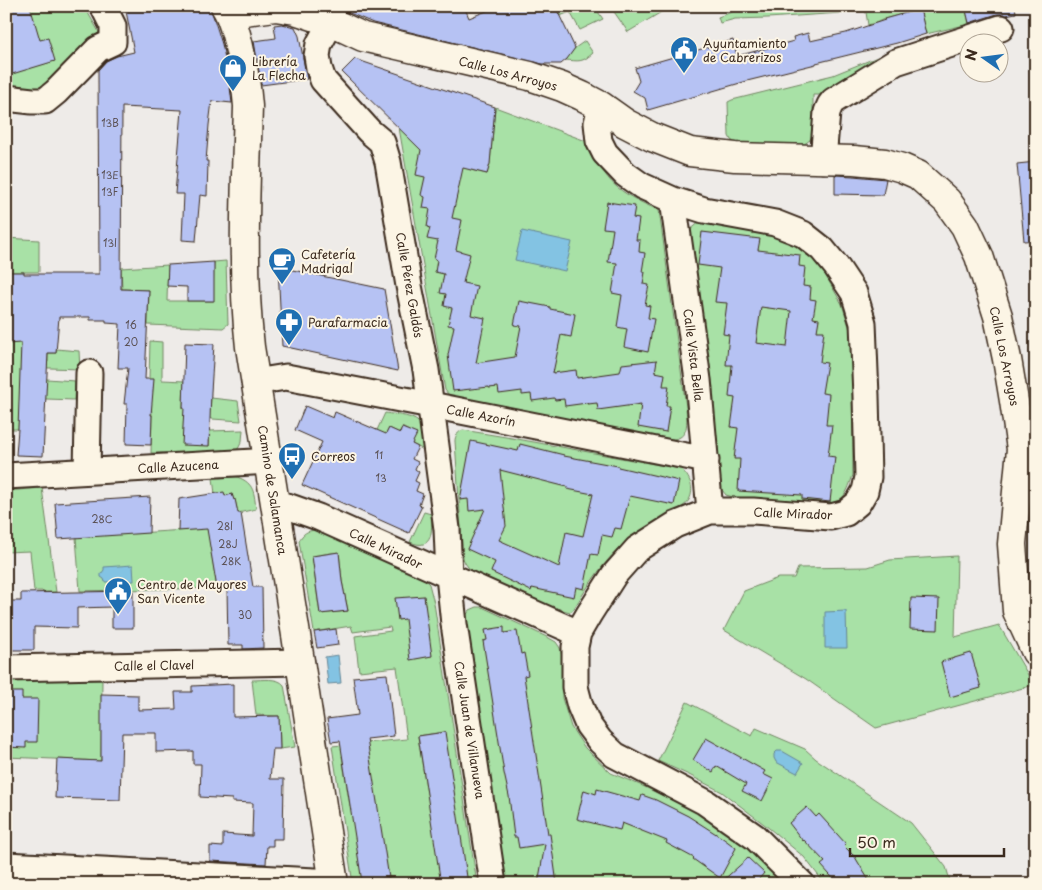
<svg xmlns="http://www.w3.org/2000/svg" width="1042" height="890" viewBox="0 0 1042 890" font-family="'Playpen Sans',sans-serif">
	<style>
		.green { fill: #a8e1a6; stroke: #728662; fill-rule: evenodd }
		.water { fill: #83c3e3; stroke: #668694 }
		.building { fill: #b6c2f3; stroke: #3b2a1e; fill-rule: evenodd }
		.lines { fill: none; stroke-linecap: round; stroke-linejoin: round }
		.minor-casing { stroke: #3b2a1e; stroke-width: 29 }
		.tertiary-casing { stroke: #3b2a1e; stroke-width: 31 }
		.minor { stroke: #fcf5e5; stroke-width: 25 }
		.tertiary { stroke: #fcf5e5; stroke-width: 28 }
		.labels { text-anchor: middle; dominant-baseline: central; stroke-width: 4; stroke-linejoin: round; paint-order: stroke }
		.number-label { font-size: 10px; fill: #5a5053 }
		.poi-label { font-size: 12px; fill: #3b2a1e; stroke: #fcf5e5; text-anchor: start }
		.street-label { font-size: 12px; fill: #3b2a1e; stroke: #fcf5e5 }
	</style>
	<rect width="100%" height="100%" fill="#eeebe8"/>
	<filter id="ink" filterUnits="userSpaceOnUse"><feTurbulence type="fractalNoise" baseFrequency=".02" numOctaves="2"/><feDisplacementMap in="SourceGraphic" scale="10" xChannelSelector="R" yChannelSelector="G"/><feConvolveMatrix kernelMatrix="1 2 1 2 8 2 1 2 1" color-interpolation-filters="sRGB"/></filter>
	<g filter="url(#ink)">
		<path class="green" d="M41 6H84L99 32 44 90 6 86V17Z
			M555 6H594L603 19 580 30 570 12 560 16Z
			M610 6H678L663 11 628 32Z
			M748 6H864L841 13 768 18 735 19 720 23 718 17Z
			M865 6H965L969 24 926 34 920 9 884 19 878 22 868 25Z
			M585 41 593 53C582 63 579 61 565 60L575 48Z
			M880 56 881 60 824 95H813V133L810 140 803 145 737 144 731 140 729 136 728 102 732 100 833 75Z
			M495 107 586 141C595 156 603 176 617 187 629 197 644 204 659 210L686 407C687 421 690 440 670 439L607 428 452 397 448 394 445 390 399 128 471 170 487 174 490 163Z
			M700 222 768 235 789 241 809 255 823 271 842 304 851 333 852 368 853 475C847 492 845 501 827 505L733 497 726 495 722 490 718 476V449L714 417 713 387 690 239V230Z
			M6 238 39 240V272H6Z
			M226 261 228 324 223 328 148 325 149 290 122 289 121 268 168 265 167 301H213L214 262Z
			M22 335 21 361 48 362V353H56V349L79 351 80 369 20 367 47 379 75 381 74 400 20 398 18 429H6V344Z
			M150 341 162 342V380L184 381 183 407 210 409 211 398 238 401 241 421 184 417 209 446 210 431 243 430 242 441 238 449 229 451 151 453 152 415 149 379Z
			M385 413C396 415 417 415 422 427 424 434 424 443 426 451L412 444 409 431 402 427 400 433 389 428 381 444 372 441Z
			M463 430 512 438 681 469C690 477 695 489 689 500 684 508 675 510 667 515 654 522 640 530 628 540 605 559 589 584 573 610L570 612 541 604 471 571 465 563 463 558 455 441C455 436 458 432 463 430Z
			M237 477C255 483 254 494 256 509L238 513 235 500H234L232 494 225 496 215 494 213 478Z
			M42 488 56 592H43L42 591H34L30 551 6 552V491Z
			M424 512 431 514C432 529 434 552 410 542Z
			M206 518 217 588 80 591 76 537 185 530Z
			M315 530 422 577 429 584 434 603 477 884H353L332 746 407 739 397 667 359 671 355 636 391 631 390 627 353 632 351 626 314 632 299 541C303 533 307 531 315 530ZM339 552 342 581 348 611 320 614 312 556ZM444 732 453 789 427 794 418 736ZM342 756 377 801 350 806Z
			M957 556 955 637 999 625 1034 685 876 728 806 679 724 630 744 591 778 578H794L798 568 868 567 890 560Z
			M477 607H482L549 638 556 642 560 648 562 657V698L571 727 585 748 611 773 645 787 706 817 762 857 788 884H505L465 617 470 610Z
			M6 679 102 680 101 761 6 757Z
			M252 680C262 680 278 677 284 685L295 747 280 749 279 716 256 715Z
			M687 702 752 736 756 728 805 749 816 759 911 823 946 867 951 884H825L804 857 764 824 722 792 689 775 658 761Z"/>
		<path class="water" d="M522 231 572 242 565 271 515 260Z
			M133 565 134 581 105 582 104 579 101 577V574L104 570V567Z
			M846 611 847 648H825V612Z
			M338 655 341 683 328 684 325 657Z
			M777 751H782L803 763 797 773 776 762 774 758V754Z"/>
		<path class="building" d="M6 6H30L40 40 48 38 55 61 9 75 6 66Z
			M125 6H210L222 44 228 72 232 103 212 101 209 125 206 161H208L207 196 200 195 196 241 182 240 184 194H175L182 110 122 107 121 289 149 290 145 379H154L151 415H152L151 445 126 444 127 404H124L128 368H118L120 324 106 323V320H90V317H59L56 353H48L43 456 16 455 18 429 21 343 6 344V272H24V274H99L98 70 106 61 117 56 134 52Z
			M333 6H464L469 18 499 6H555L575 48 567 59 561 64H542L373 23Z
			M965 6H1015L1016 13 1006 15 1004 14H997L969 23Z
			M920 9 926 34 897 43 816 63V64L747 81 648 110 645 98 633 91 639 81 635 68 733 40 737 56 794 41 793 37 808 33 810 41 846 33 885 20 884 19Z
			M282 24 295 27 299 36 307 79 261 85 254 41 276 38 274 25Z
			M355 59 495 107 490 164 487 174 463 168 452 218 462 220 456 250 470 254 463 283 477 286 471 315 485 318 476 363 515 357 521 326 514 325 519 301 550 307V309L575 314 571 337 561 335 553 373 576 370 577 378 620 372 622 364 657 360 655 372 665 374 663 386H669L666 406H670L666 432 638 427 641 404 598 410 597 403 588 404 587 403 565 406 564 399 555 400 554 398 532 401 531 394 522 395V391L499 394 498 387 489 388V387L453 391 448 355 454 326 448 325 452 308 444 306 446 294 440 293 444 274 435 272 437 260 434 259 438 241 427 239 430 228 427 227 430 209 423 208 425 197 421 195 425 177 416 175 421 150 342 72Z
			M1036 162V240L1024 241 1017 164Z
			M835 175 853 176 886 179 883 195 835 194Z
			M607 202 635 206 633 218 639 219 636 240H640L639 252 645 253 642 272H645L643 284 649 285 645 305 650 306 648 318 654 319 648 352 624 347 627 329 617 327 622 295 612 293 617 263 608 262 613 229 603 228Z
			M702 232 760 239 758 250 800 255 799 266 805 267 803 286 811 287 810 299 816 300 813 318 819 319 817 331H824L820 362 827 363 822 393 829 394 826 425H832L828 456 835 457 830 502 802 499V495L738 491 740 459H734L738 428 731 427 735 398 729 397 732 365H726L729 335 723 334 727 303 715 302 720 268 698 265ZM761 307 791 311 787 347 756 343Z
			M214 262V301H187V287L167 286 168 265Z
			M278 267 384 289 398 371 282 346Z
			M185 343 214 344 211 392 209 446 182 445 184 408H183Z
			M305 406 333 418 335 412 386 434 389 428 400 433 402 428 417 434 412 444 418 447 412 459 418 462 415 469 419 472 415 481 419 483 416 491 423 494 419 505 422 506 409 533 302 485 322 442 295 430Z
			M471 441 518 451 520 444 564 455V456L618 466V467L679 481 674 505 630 496 621 529 615 528 612 537 602 535 598 555 591 554 584 589 576 587 574 597 532 588 531 591 491 572 495 562 467 549 485 509 469 511 468 499 460 500ZM500 470 567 487V489L593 494 583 536 566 532 559 567 499 540 506 526Z
			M224 492 225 496 232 494 234 500 235 499 238 513H241L253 587H262L263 648 243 649V645H228L227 588H217L207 529 178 531 179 499Z
			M150 497 149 533 58 539 55 503Z
			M339 552 342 581 348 611 320 614 312 556Z
			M133 591V628H112V607L77 608V628L34 627V650H8V601H21V593Z
			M424 596 432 656 410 660 405 619 398 620 395 598Z
			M911 598 939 599 938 630 910 629Z
			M504 627V633L517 631 521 654 524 653 528 675 524 676 548 834H550L557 884H538L545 844 519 848 517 837H514L509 796 504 773 483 641 487 640 485 630Z
			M336 629 338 645 317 648 314 632Z
			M971 653 981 688 950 697 941 662Z
			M387 674 394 736 367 739 389 878 362 882 340 741 331 742 327 719 358 715 353 677Z
			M233 684V717L279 716 280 749H273L270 779H284L283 839H273V846H267L266 864 210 861V846L223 847V834L252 836 253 803 232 802V799L200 797 201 764H193V751L156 752V733H122L120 800 55 798 57 759 101 761V694L138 695V710L176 709 175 692H192V686Z
			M6 692H22V699H38L37 742H26V748L6 747Z
			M445 732 462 843 468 884H441L418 736Z
			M706 738 765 771 763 774 773 779 762 801 742 791 746 784 716 766 713 772 693 760Z
			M597 789 640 801 642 795 656 800 688 816 724 839 736 848 720 878 693 859 694 858 666 843 667 841 622 823 620 830 577 819 584 790 596 794Z
			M807 807 816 817 819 814 846 844 844 846 855 857 871 884H838L821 865 825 862 804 840 803 841 789 823Z
			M748 858 764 873 755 884H719Z"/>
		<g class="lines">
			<g class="minor-casing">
				<path id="minor" d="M331 22 319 44 317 56 319 68 323 80 369 131 382 142 388 162 409 286 426 370 447 529 449 576 454 624 493 884
					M6 98 32 101H45L56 92 98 49 113 42V26L103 6
					M601 106 597 123 599 141 605 153 625 174 642 186 673 200 704 210 775 223 803 234 822 249 836 266 854 293 863 323 866 396 868 477 865 491 858 503 846 513 831 517 753 511H710L675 525 637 549 614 575 589 614 578 633 575 647V687L580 706 588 725 600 741 615 755 705 802 755 837 802 884
					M823 160 827 112 830 105 833 101 896 62 1001 28
					M673 200 698 380 710 511
					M255 382 286 377 431 405 706 460
					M87 471 89 373
					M6 476 269 461
					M276 506H287L318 517 578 633
					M6 668 301 662
					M6 865 334 882"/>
			</g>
			<g class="tertiary-casing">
				<path id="tertiary" d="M225 6C238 26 246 82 248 106 246 186 241 267 250 347L296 635 334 884
					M230 13 275 7 295 10 331 22 363 37 530 76 562 87 582 96 601 106 625 123 652 137 690 152 735 157 854 160 885 163 902 168 918 175 947 201 965 226 979 256 998 316 1007 359 1014 401 1021 449 1012 544 1017 611 1036 652"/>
			</g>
			<use href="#minor" class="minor"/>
			<use href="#tertiary" class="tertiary"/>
		</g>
	</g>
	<defs>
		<g id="civic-pin" transform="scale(1.4375)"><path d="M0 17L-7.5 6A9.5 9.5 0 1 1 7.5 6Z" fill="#1f6fb2" stroke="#fcf5e5"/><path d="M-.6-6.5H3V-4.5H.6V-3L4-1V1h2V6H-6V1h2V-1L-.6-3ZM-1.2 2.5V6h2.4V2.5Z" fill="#fff"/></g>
		<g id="shop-pin" transform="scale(1.4375)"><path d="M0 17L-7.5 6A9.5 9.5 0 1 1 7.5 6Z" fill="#1f6fb2" stroke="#fcf5e5"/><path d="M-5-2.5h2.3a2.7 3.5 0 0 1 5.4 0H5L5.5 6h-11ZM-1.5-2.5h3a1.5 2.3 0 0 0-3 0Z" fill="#fff"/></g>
		<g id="cafe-pin" transform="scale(1.4375)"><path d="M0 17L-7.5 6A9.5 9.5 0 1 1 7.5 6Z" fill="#1f6fb2" stroke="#fcf5e5"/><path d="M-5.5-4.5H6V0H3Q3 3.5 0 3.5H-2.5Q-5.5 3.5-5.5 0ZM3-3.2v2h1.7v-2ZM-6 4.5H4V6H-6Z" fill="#fff"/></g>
		<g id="pharmacy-pin" transform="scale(1.4375)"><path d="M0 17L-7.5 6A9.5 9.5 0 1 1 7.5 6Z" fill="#1f6fb2" stroke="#fcf5e5"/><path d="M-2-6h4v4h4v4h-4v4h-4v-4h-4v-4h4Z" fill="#fff"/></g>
		<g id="bus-pin" transform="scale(1.4375)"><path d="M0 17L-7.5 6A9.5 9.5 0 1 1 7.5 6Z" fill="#1f6fb2" stroke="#fcf5e5"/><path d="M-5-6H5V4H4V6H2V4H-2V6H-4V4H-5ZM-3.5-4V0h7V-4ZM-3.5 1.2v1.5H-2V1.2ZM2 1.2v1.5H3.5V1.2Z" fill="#fff"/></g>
	</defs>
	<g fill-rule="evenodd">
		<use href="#civic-pin" x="684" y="50"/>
		<use href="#shop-pin" x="233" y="68"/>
		<use href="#cafe-pin" x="282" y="261"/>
		<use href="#pharmacy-pin" x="289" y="322"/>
		<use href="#bus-pin" x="292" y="456"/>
		<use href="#civic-pin" x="118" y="591"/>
	</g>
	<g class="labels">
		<g class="number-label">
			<text x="110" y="122">13B</text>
			<text x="110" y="174">13E</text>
			<text x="110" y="191">13F</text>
			<text x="110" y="242">13I</text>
			<text x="131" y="324">16</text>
			<text x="131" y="341">20</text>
			<text x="379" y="454">11</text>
			<text x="381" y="477">13</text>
			<text x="102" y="518">28C</text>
			<text x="225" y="525">28I</text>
			<text x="228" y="543">28J</text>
			<text x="231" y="560">28K</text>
			<text x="245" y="614">30</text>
		</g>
		<g class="poi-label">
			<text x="703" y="43">Ayuntamiento<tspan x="703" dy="14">de Cabrerizos</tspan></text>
			<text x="252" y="61">Librería<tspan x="252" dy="14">La Flecha</tspan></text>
			<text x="301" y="254">Cafetería<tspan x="301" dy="14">Madrigal</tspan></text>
			<text x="308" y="322">Parafarmacia</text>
			<text x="311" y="456">Correos</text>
			<text x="137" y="584">Centro de Mayores<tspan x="137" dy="14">San Vicente</tspan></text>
		</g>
		<g class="street-label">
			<text transform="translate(508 73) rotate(15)">Calle Los Arroyos</text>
			<text transform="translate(410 285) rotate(80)">Calle Pérez Galdós</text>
			<text transform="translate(694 355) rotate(83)">Calle Vista Bella</text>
			<text transform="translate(1005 356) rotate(78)">Calle Los Arroyos</text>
			<text transform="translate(481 415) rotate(11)">Calle Azorín</text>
			<text transform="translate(178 466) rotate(-3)">Calle Azucena</text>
			<text transform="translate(273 490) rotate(81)">Camino de Salamanca</text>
			<text transform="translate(793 513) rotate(2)">Calle Mirador</text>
			<text transform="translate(386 548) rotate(25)">Calle Mirador</text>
			<text transform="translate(154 665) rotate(-1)">Calle el Clavel</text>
			<text transform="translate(470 730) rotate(81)">Calle Juan de Villanueva</text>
		</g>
	</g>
	<rect width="1042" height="890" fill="none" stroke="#fcf5e5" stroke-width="25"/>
	<rect x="12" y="12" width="1017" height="865" fill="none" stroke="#3b2a1e" stroke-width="2" filter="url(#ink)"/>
	<g transform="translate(984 58) rotate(284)"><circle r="24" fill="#fcf5e5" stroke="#afa495"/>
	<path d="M0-4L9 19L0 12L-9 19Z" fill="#1f6fb2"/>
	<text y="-8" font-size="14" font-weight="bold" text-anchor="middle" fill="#3b2a1e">N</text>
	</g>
	<path d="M850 848v8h154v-8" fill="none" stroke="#3b2a1e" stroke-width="2.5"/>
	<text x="857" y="848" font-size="15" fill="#3b2a1e" stroke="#fcf5e5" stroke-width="4" paint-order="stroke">50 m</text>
</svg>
